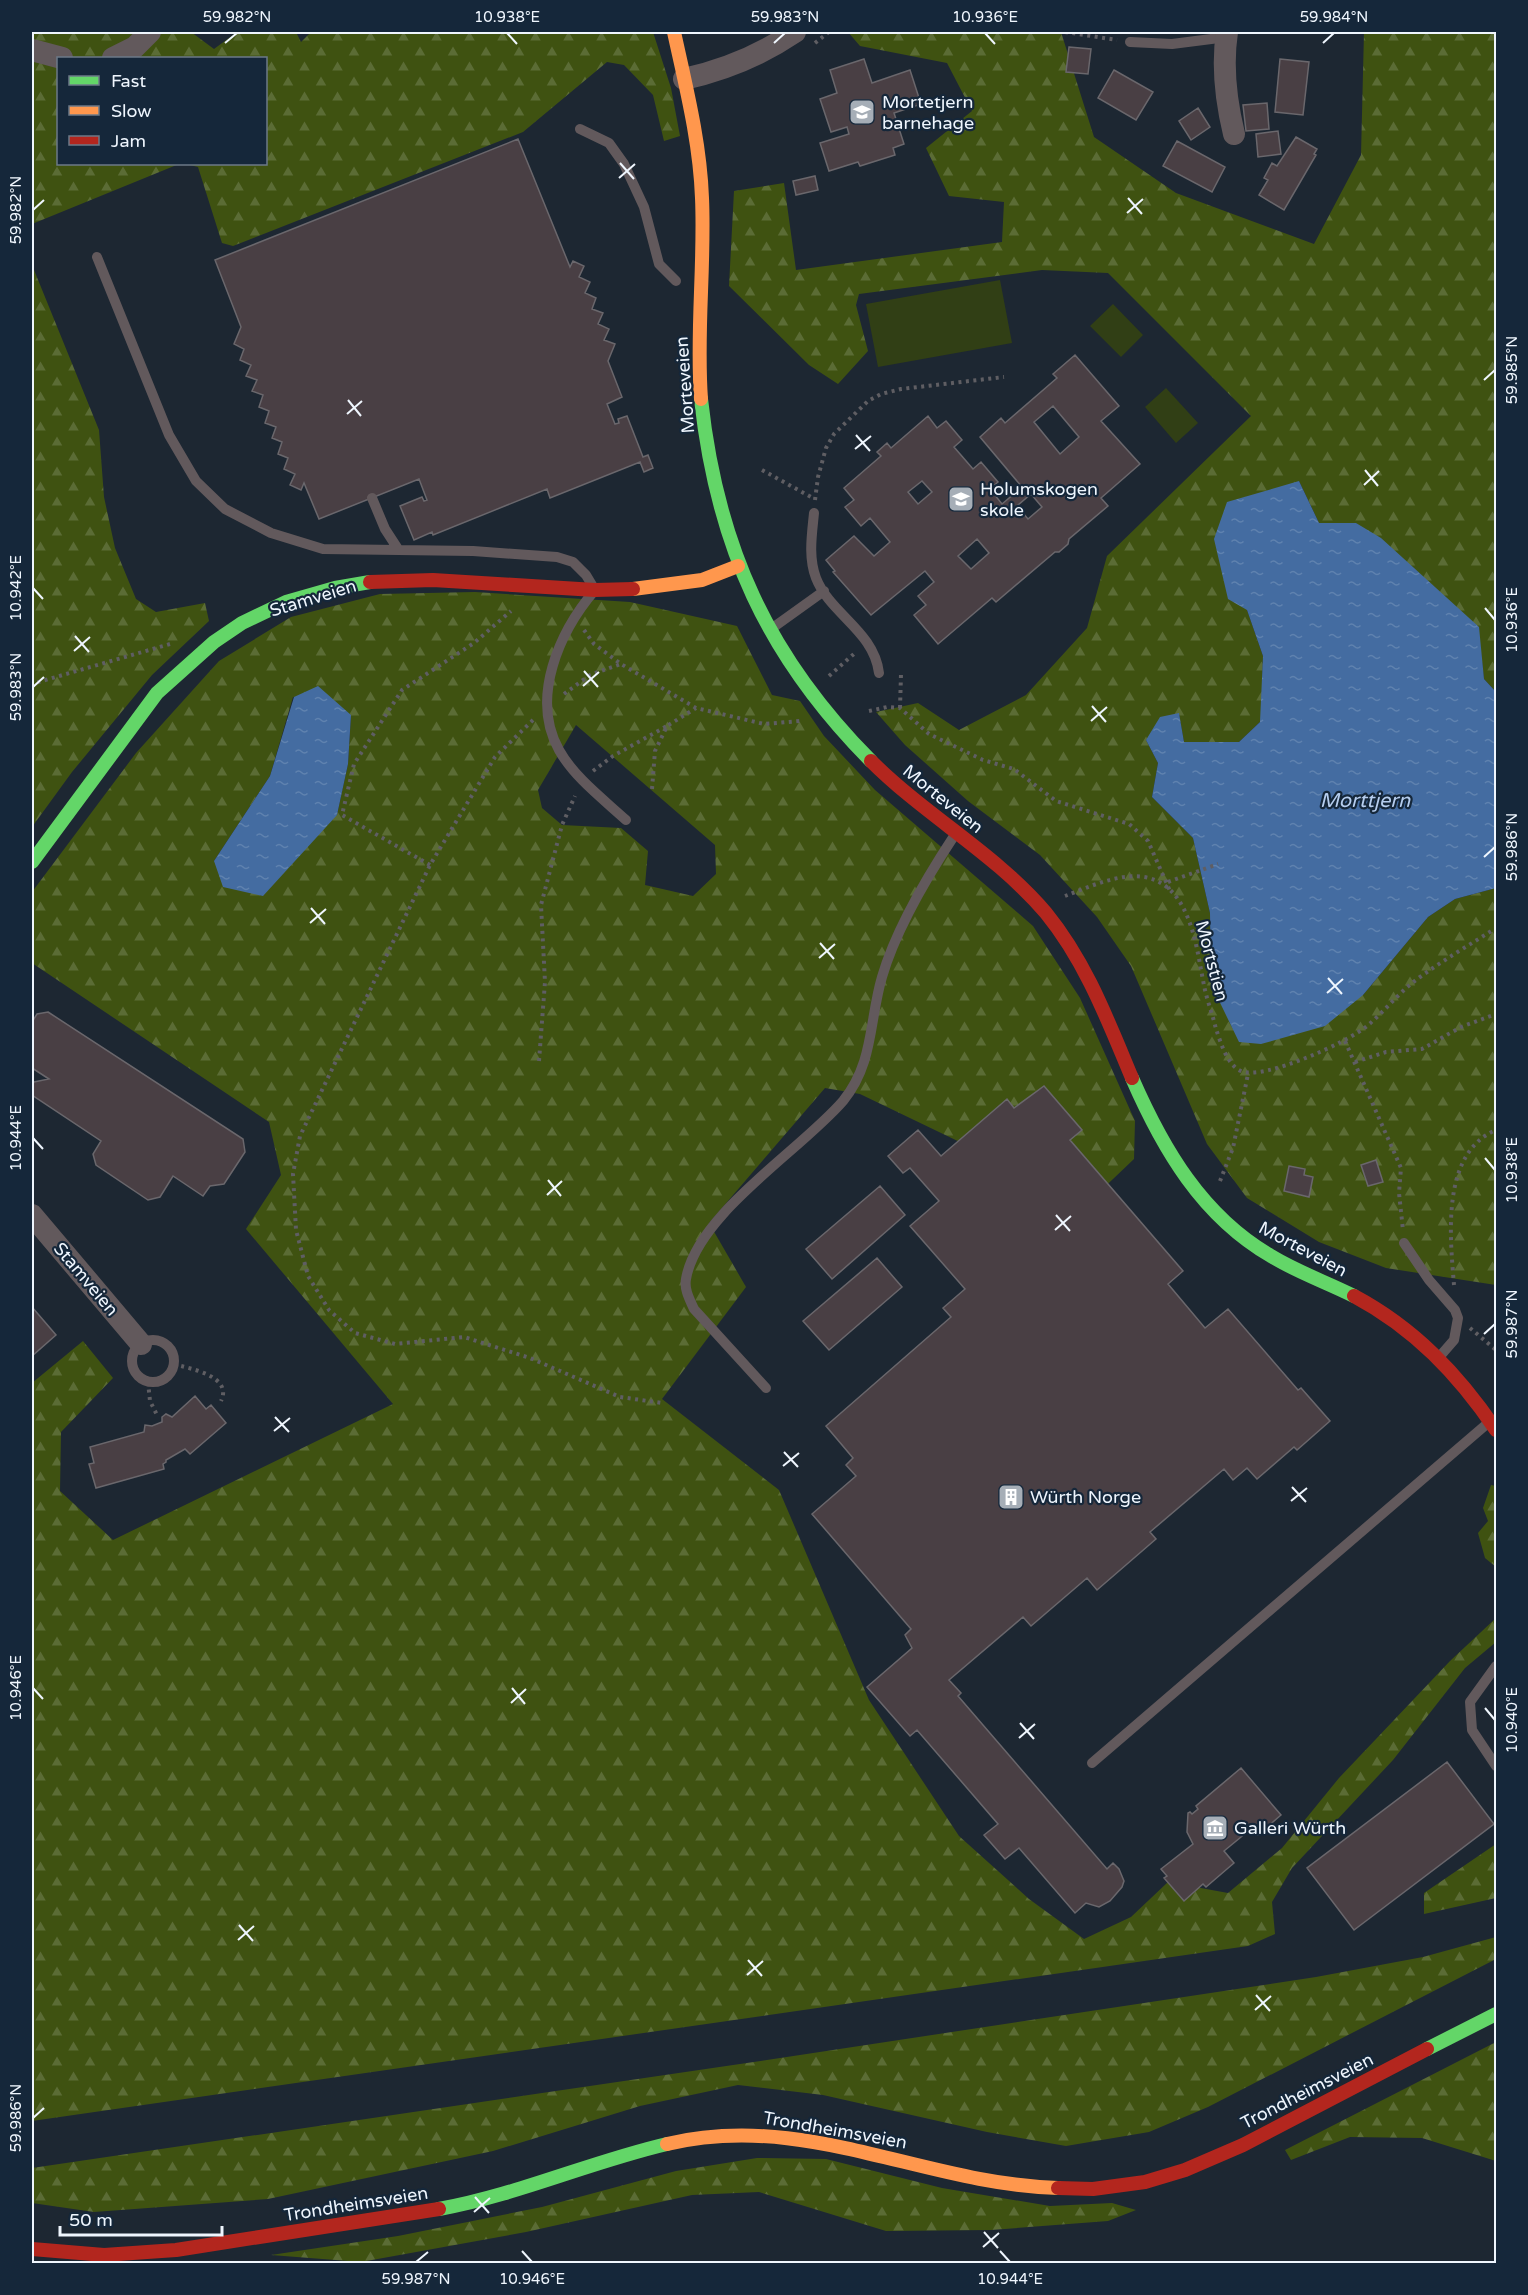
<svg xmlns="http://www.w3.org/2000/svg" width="1528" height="2295" viewBox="0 0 1528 2295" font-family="'Varela Round',sans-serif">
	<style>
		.forest { fill: url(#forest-firs); fill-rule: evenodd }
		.park { fill: #313f15 }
		.water { fill: url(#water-ripples) }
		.building { fill: #493f44; stroke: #6a676c; stroke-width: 1.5; fill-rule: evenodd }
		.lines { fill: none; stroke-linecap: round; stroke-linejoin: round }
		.path { stroke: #5f5e63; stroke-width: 4; stroke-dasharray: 3 4.5; stroke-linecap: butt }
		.lane { stroke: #62595c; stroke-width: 10 }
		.street { stroke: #62595c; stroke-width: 22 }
		.fast { stroke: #63d668; stroke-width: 14 }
		.slow { stroke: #ff974d; stroke-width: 14 }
		.jam { stroke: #b3261e; stroke-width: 14 }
		.ticks { fill: none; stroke: #eff6fe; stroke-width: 2 }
		.labels { text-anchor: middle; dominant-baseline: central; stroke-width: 4.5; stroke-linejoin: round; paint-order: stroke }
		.poi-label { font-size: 18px; fill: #eff6fe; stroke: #15273a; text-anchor: start }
		.street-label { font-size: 18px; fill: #eff6fe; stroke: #15273a }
		.water-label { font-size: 20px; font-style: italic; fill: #b6ceef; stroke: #15273a }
		.neatline { fill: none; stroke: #eff6fe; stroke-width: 2 }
		.ticks-label { font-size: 15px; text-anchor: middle; fill: #eff6fe }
	</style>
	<defs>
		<pattern id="forest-firs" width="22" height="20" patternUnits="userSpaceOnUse" patternTransform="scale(1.5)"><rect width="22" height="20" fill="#3f5211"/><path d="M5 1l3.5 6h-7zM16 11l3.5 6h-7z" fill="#5b6c35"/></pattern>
		<pattern id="water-ripples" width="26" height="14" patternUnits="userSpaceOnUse" patternTransform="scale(1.5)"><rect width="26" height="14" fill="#446ca1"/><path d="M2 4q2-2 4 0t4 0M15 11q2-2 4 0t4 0" fill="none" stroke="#5f82af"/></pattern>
	</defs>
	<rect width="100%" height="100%" fill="#1d2732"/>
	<path class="forest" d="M32 32H191L214 49 237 32H296L301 42 311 32H653L671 88 680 136 664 141 653 95 624 65 607 62 523 132 233 246 222 243 198 167 186 164H266V58H58V164H179L32 224Z
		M848 32H1061L1094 137 1176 193 1314 244 1361 155 1364 32H1496V692L1484 679 1478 627 1356 523H1319L1299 481 1247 610 1263 656 1261 721 1239 742H1184L1179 714 1146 740 1158 763 1152 797 1193 838 1210 913 1211 984 1363 995 1428 917 1455 899 1496 888V1285L1386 1268 1319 1242 1247 1198 1207 1144 1131 966 1097 917 1040 855 968 801 905 745 876 712 918 703 959 730 1026 695 1087 628 1107 556 1251 416 1108 273 1042 270 859 294 856 305 868 351 838 384 809 365 729 286 734 191 784 183 796 270 1002 242 1004 202 949 196 926 148 972 111 947 63 860 46Z
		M32 265 99 430 104 497 115 548 136 599 156 612 205 603 209 621 152 675 72 772 32 827Z
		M475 592 630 602 737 626 772 695 800 701 824 736 875 790 1033 926 1080 998 1135 1121 1134 1159 1092 1199 1074 1197 860 1094 825 1088 709 1223 746 1287 662 1399 779 1490 869 1700 959 1836 1029 1899 1084 1939 1131 1917 1168 1882 1228 1893 1282 1848 1339 1778 1450 1661 1496 1618V1642L1465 1668 1393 1760 1292 1868 1272 1902 1275 1934 1248 1946 32 2121V1383L83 1341 113 1378 61 1432 60 1491 113 1540 393 1404 246 1229 281 1175 269 1122 32 963V892L136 753 219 661 291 617 380 594ZM293 697 351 715 348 764 337 815 214 861 270 776ZM576 725 715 845 716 874 693 896 645 885 648 851 621 828 562 825 542 808 538 790Z
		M1491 1485 1496 1486V1567L1485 1558 1478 1533 1488 1521 1483 1508Z
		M1496 1844V1898L1424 1914V1893Z
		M1496 1937V1959L1208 2107 1149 2132 1066 2146 987 2132 823 2095 738 2085 640 2106 493 2151 268 2199 94 2212 32 2203V2168L740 2064 1316 1977 1423 1957Z
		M1496 2042V2161L1422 2138 1350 2137 1291 2160 1285 2150Z
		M757 2158 826 2159 942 2188 1050 2206 1112 2203 1136 2210 1108 2221 991 2230 886 2231 759 2192 692 2195 526 2232 361 2262 271 2255 398 2236 542 2207 676 2171Z"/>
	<path class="park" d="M1000 280 1012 343 878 367 866 304Z
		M1113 304 1143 335 1121 357 1090 326Z
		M1166 388 1198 423 1176 443 1145 407Z"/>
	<path class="water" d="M1299 481 1319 523H1356L1381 538 1479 627 1484 679 1496 692V888L1455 899 1428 917 1363 995 1325 1026 1261 1044 1239 1042 1211 984 1210 913 1193 838 1152 797 1158 763 1146 740 1160 717 1179 713 1184 742H1239L1260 722 1263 656 1247 610 1228 599 1214 539 1227 502Z
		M318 686 351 715 348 764 337 815 263 896 223 887 214 861 270 776 294 697Z"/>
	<path class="building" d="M1069 47 1091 49 1088 74 1066 72Z
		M864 59 872 83 910 70 921 104 894 113 904 144 893 148 895 155 860 166 858 162 829 171 820 143 849 134 847 127 831 132 820 99 837 93 830 70Z
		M1280 59 1309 62 1303 115 1275 112Z
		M1114 70 1153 92 1136 120 1098 98Z
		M1267 103 1269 129 1246 131 1243 105Z
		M1198 108 1210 127 1191 140 1179 121Z
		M1278 131 1281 154 1258 157 1256 134Z
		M1296 137 1317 149 1314 154 1316 155 1284 210 1259 195 1268 180 1264 178 1272 163 1277 166Z
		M518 139 570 267 573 261 584 266 579 277 590 282 585 293 596 298 592 309 603 313 598 324 609 329 604 340 615 344 608 361 622 397 607 404 615 424 619 423 618 419 627 416 643 457 648 455 653 468 644 472 640 462 550 498 547 489 433 535 432 532 414 540 400 506 422 497 424 501 427 500 419 479 319 519 304 483 301 490 290 485 295 474 284 469 288 458 278 454 282 442 272 438 276 427 265 423 269 411 259 407 263 395 252 391 257 380 246 376 251 365 240 360 244 349 234 344 241 327 215 260Z
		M1177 141 1225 167 1212 192 1163 166Z
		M815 176 818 190 796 195 793 181Z
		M1075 355 1119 406 1101 421 1140 464 1101 498 1108 506 1069 539 1068 544 1059 552H1055L996 602 992 598 938 644 914 615 926 605 918 596 934 582 925 571 871 615 833 572 835 571 826 560 854 536 874 556 890 542 870 518 861 526 845 507 854 500 844 488 881 456 877 452 887 443 891 448 928 416 937 428 946 421 962 440 954 447 973 469 981 462 998 482 990 489 1002 504 1022 487 980 437 1001 418 1005 423 1057 378 1053 374ZM1053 406 1079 437 1060 454 1034 422ZM922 481 932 492 918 504 908 492ZM1031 494 1042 507 1028 519 1017 506ZM977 539 989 553 971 569 958 556Z
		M48 1012 243 1139 245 1152 224 1184 210 1186 203 1196 173 1176 160 1197 148 1200 96 1165 93 1154 101 1141 32 1095V1085L34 1082 49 1079 32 1068V1022L37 1014Z
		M1044 1086 1082 1130 1070 1140 1183 1271 1168 1284 1205 1328 1228 1309 1298 1390 1301 1388 1330 1421 1297 1450 1294 1447 1257 1479 1247 1468 1233 1480 1224 1469 1150 1532 1156 1539 1097 1590 1087 1578 1031 1626 1023 1617 949 1680 961 1693 958 1696 1107 1869 1113 1863 1119 1869 1124 1881 1122 1887 1110 1901 1099 1907 1086 1903 1075 1913 1019 1848 1005 1859 984 1835 998 1824 917 1730 910 1736 867 1687 912 1648 905 1635 911 1629 812 1514 856 1476 846 1465 853 1458 826 1426 951 1317 943 1308 965 1289 910 1226 939 1201 910 1168 903 1173 888 1156 918 1130 941 1156 1007 1099 1014 1108Z
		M1376 1160 1383 1182 1368 1186 1361 1165Z
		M1289 1166 1305 1169 1304 1175 1313 1177 1309 1197 1284 1191Z
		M880 1186 905 1215 832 1279 806 1249Z
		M877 1258 902 1287 829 1350 803 1321Z
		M32 1307 56 1335 32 1356Z
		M195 1396 206 1409 211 1405 226 1423 190 1454 185 1449 166 1460V1462L163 1464 164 1469 96 1488 89 1464 94 1463 90 1447 144 1432 145 1425 152 1426 162 1422V1417L166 1414 172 1417Z
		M1447 1762 1494 1824 1354 1930 1307 1868Z
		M1241 1768 1281 1815 1258 1835 1252 1828 1224 1851 1234 1863 1206 1887 1203 1884 1184 1901 1164 1878 1167 1876 1161 1869 1193 1844 1187 1832 1188 1813 1190 1812 1192 1814 1198 1809 1196 1806Z"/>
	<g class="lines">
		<path class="path" d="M1065 32 1117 40
			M815 43 829 32
			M762 470 811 497
			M815 500 818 477 826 448 834 434 868 401 881 394 901 389 1004 377
			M584 630 594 644 621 664 696 708 764 724 800 721
			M829 676 855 653
			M32 687 35 683 170 644
			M564 694 590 675 621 664
			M900 708 901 674
			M869 711 887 707 900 708 929 734 983 760 1014 769 1056 801 1129 824 1148 841 1170 891
			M533 720 495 757 430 865 300 1136 293 1174 296 1230 308 1276 329 1310 355 1333 395 1344 464 1337 530 1358 620 1397 662 1403
			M593 771 613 756 667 726
			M652 789 655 751 667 726 696 708
			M430 865 342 815 354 764 402 690 474 643 511 611
			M1168 882 1218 864
			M1065 896C1089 887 1122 871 1149 878 1193 890 1197 954 1205 990 1208 1003 1213 1016 1216 1029 1221 1043 1227 1065 1241 1071 1263 1081 1348 1042 1367 1026 1385 1011 1400 991 1420 977 1445 959 1471 944 1496 928
			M1496 960V979
			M1345 1041 1401 1168 1399 1193 1403 1230
			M539 1061 545 982 541 905 562 825 575 796
			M1355 1062 1386 1052 1422 1049 1461 1027 1496 1014
			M1220 1181 1233 1148 1248 1074
			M1454 1285C1450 1236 1441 1153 1496 1130
			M1470 1328 1496 1350
			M174 1364C191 1369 233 1376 221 1401
			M148 1382 150 1401 157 1415"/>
		<path class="lane" d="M1130 42 1172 44 1227 37
			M580 129 609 143 624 164 644 207 659 264 676 281
			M97 257 169 435 196 481 225 509 271 533 323 549 473 551 557 557 573 562 586 575 595 590C559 632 530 698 559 750 574 777 603 799 626 820
			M372 498 385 529 398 549
			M814 513C812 534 808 557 816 578 830 614 874 631 879 673
			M771 629 824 591
			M1404 1243 1429 1280 1455 1310 1458 1318 1454 1340 1441 1355
			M132 1361a21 21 0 1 1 42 0a21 21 0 1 1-42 0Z
			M766 1388 694 1309C690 1300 684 1290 686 1279 697 1214 801 1150 843 1101 874 1063 869 1021 882 977 896 929 927 877 954 836
			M1496 1666 1470 1702 1472 1730 1496 1766
			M1092 1763 1488 1423"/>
		<path class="street" d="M1227 32C1222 65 1226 101 1234 134
			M32 50 62 58
			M113 58 135 47 150 32
			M684 79C725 70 761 55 795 32
			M32 1215 141 1344"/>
		<path class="fast" d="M701 399C717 546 767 656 871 761
			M32 862 157 693 214 642 242 623 286 602 335 588 370 582
			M1132 1078C1163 1149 1202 1216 1271 1256 1297 1272 1326 1282 1354 1296
			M1427 2049 1496 2014
			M439 2209C517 2195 590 2162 667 2144"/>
		<path class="slow" d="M674 32C686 87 700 142 702 198 705 265 696 332 701 399
			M633 589 702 580 738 566
			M667 2144C805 2111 923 2184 1058 2188"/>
		<path class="jam" d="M370 582 433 580 595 590 633 589
			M871 761C926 816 996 854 1046 913 1086 962 1108 1021 1132 1078
			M1354 1296C1414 1328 1458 1374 1496 1430
			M1058 2188 1093 2189 1145 2182 1185 2170 1243 2145 1427 2049
			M32 2249 104 2255 176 2250 439 2209"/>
	</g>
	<path class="ticks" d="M507 33 517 44M985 33 995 44M225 43 237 33M774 43 785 33M1323 43 1334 33M620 163 634 179M619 178 635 164M1128 198 1142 214M33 210 44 200M1127 213 1143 199M1484 380 1495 370M348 400 361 416M347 414 362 401M856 435 870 451M855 449 871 436M1365 470 1378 486M1364 485 1379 471M33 588 43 599M1485 608 1495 620M75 636 89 652M74 651 90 637M584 671 598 687M583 686 599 672M33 687 44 677M1092 706 1106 722M1091 721 1107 707M1484 857 1495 847M311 908 325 924M310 923 326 909M820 943 834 959M819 958 835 944M1328 978 1342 994M1327 993 1343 979M33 1138 43 1149M1485 1158 1495 1170M548 1180 561 1196M547 1195 562 1181M1056 1215 1070 1231M1055 1230 1071 1216M1484 1334 1495 1324M275 1417 289 1432M274 1431 290 1418M784 1452 798 1467M783 1466 799 1453M1292 1487 1306 1502M1291 1501 1307 1488M33 1688 43 1699M512 1688 525 1704M511 1703 526 1689M1485 1708 1495 1720M1020 1723 1034 1739M1019 1738 1035 1724M239 1925 253 1941M238 1940 254 1926M748 1960 762 1976M747 1975 763 1961M1256 1995 1270 2011M1255 2010 1271 1996M33 2118 44 2108M475 2197 489 2213M474 2212 490 2198M984 2232 998 2248M983 2247 999 2233M522 2251 532 2262M1000 2251 1010 2262M416 2262 428 2252"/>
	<defs>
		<g id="school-square" transform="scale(1.35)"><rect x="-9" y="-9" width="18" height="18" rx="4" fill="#a6aeb7" stroke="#15273a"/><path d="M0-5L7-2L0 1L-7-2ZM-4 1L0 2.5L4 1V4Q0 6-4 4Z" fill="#fff"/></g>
		<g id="building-square" transform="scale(1.35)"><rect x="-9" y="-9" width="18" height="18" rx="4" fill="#a6aeb7" stroke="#15273a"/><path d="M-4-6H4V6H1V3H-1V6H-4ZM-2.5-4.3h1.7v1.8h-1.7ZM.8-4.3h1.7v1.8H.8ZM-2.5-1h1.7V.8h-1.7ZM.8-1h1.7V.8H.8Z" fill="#fff"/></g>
		<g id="museum-square" transform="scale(1.35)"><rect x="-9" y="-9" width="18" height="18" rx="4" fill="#a6aeb7" stroke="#15273a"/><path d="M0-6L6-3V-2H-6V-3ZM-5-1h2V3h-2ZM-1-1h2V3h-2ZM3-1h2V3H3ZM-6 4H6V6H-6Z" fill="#fff"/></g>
	</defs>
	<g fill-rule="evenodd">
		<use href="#school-square" x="862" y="112"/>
		<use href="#school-square" x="961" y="499"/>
		<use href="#building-square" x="1011" y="1497"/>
		<use href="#museum-square" x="1215" y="1828"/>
	</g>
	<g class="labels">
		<g class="poi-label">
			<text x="882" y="102">Mortetjern<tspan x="882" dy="21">barnehage</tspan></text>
			<text x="980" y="489">Holumskogen<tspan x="980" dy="21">skole</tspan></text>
			<text x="1030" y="1497">Würth Norge</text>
			<text x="1234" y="1828">Galleri Würth</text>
		</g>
		<g class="street-label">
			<text transform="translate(685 385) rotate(-94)">Morteveien</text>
			<text transform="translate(313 598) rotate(-17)">Stamveien</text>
			<text transform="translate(943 799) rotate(39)">Morteveien</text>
			<text transform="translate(1212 961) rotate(75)">Mortstien</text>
			<text transform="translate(1303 1249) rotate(28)">Morteveien</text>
			<text transform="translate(86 1279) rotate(50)">Stamveien</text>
			<text transform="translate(1307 2091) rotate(-27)">Trondheimsveien</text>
			<text transform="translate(835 2130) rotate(10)">Trondheimsveien</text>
			<text transform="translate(356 2204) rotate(-9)">Trondheimsveien</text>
		</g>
		<g class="water-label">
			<text x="1365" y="801">Morttjern</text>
		</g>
	</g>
	<rect width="1528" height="2295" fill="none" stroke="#15273a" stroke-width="66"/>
	<rect x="57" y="57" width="210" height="108" fill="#15273a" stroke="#6c7a88" stroke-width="1.5"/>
	<rect x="69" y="76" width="30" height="9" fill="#63d668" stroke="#6c7a88" stroke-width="1.5"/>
	<text x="111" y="87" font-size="18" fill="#eff6fe">Fast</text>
	<rect x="69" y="106" width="30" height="9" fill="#ff974d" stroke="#6c7a88" stroke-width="1.5"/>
	<text x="111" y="117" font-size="18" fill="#eff6fe">Slow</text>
	<rect x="69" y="136" width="30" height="9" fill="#b3261e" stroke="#6c7a88" stroke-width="1.5"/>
	<text x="111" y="147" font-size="18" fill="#eff6fe">Jam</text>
	<path d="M60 2226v9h162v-9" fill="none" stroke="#eff6fe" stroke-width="3"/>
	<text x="69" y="2226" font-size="18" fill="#eff6fe" stroke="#15273a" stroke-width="4.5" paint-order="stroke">50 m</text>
	<rect x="33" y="33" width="1462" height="2229" class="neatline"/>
	<g class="ticks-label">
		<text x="237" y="22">59.982°N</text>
		<text x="507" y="22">10.938°E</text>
		<text x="785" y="22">59.983°N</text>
		<text x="985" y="22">10.936°E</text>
		<text x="1334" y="22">59.984°N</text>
		<text transform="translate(16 210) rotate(-90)" y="5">59.982°N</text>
		<text transform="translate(1512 370) rotate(-90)" y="5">59.985°N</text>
		<text transform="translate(16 588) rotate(-90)" y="5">10.942°E</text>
		<text transform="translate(1512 620) rotate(-90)" y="5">10.936°E</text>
		<text transform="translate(16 687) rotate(-90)" y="5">59.983°N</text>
		<text transform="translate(1512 847) rotate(-90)" y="5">59.986°N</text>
		<text transform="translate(16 1138) rotate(-90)" y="5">10.944°E</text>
		<text transform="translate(1512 1170) rotate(-90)" y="5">10.938°E</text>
		<text transform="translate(1512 1324) rotate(-90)" y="5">59.987°N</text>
		<text transform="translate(16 1688) rotate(-90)" y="5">10.946°E</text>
		<text transform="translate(1512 1720) rotate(-90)" y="5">10.940°E</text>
		<text transform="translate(16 2118) rotate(-90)" y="5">59.986°N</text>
		<text x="416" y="2284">59.987°N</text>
		<text x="532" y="2284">10.946°E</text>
		<text x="1010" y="2284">10.944°E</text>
	</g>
</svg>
